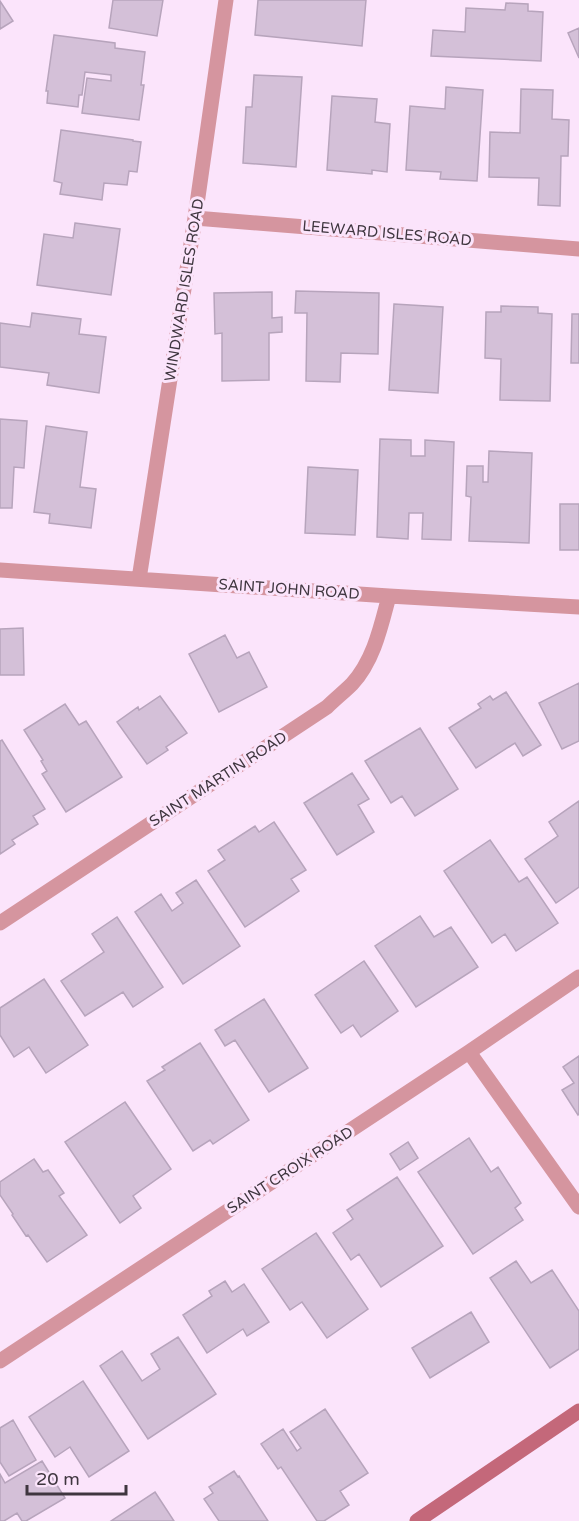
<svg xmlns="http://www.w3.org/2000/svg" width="579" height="1521" viewBox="0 0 579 1521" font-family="'Varela Round',sans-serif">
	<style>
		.building { fill: #d4c0d8; stroke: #b7a4bc; stroke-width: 1.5 }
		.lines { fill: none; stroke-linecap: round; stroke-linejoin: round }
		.street { stroke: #d5959f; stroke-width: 15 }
		.secondary { stroke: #c4687a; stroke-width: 15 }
		.labels { text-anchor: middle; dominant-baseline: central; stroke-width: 6; stroke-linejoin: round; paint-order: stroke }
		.street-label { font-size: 15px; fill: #3f363f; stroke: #fbe4fb }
	</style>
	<rect width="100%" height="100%" fill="#fbe4fb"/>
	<path class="building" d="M113 0H163L157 36 109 28Z
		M258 0H366L362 46 255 35Z
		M0 1 13 21 0 29Z
		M506 3 528 4V11L543 12 541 61 431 56 433 30 465 32 466 8 505 10Z
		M579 28V58L568 33Z
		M54 35 115 43V48L145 52 141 85H144L139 120 82 113 87 78 111 81V75L85 72 82 95H79L78 107 47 103 48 91H46Z
		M254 75 302 77 296 167 243 163 246 107H252Z
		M446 87 483 90 477 181 440 179 441 172 406 170 410 106 445 109Z
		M521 89 553 90 552 119 569 120 568 156H561L560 206 538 205 539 178 489 177 490 132 520 133Z
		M332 96 377 99 375 122 390 124 387 172 372 170V174L327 170Z
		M61 130 133 140V141L141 142 137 172 129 171 127 185 104 183 102 200 60 194 62 183 54 181Z
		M75 223 120 229 111 295 37 285 44 234 73 238Z
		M296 291 379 293 378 354 341 353 340 382 306 381 307 313H295Z
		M272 292V318L282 317V332L269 333V380L222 381V333L215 334 214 293Z
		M394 304 443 307 438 393 389 390Z
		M501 306 538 307V313L552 314 550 401 500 400 501 359 485 358 486 312H501Z
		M32 313 81 319 79 334 106 337 99 393 47 385 49 373 0 367V323L30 327Z
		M572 314H579V363H571Z
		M0 419 27 421 24 468 14 467 12 508H0Z
		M46 426 87 432 80 487 96 489 91 528 49 523 50 514 34 512Z
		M380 439 411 440V456H425V440L454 442 451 540 422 539 423 513H409L408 539 377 537Z
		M489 451 532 453 529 543 469 541 471 497 466 496 467 466H483V482H488Z
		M308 467 358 470 355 535 305 533Z
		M560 504H579V550H560Z
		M23 628 24 675H0V629Z
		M225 635 237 658 249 652 267 687 219 712 189 654Z
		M579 683V741L562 749 539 703Z
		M506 692 541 745 523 756 515 743 476 768 449 728 481 708 478 704 490 696 493 700Z
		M160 696 187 733 166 747 168 750 147 764 117 722 138 707 139 710Z
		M65 704 79 725 86 721 122 777 66 812 42 774 47 771 41 761 43 760 24 730Z
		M420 728 458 789 415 816 402 796 391 803 365 761Z
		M2 740 45 809 33 816 38 824 12 840 15 844 0 854V741Z
		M352 773 369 799 358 805 374 832 337 855 304 803Z
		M579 801V887L556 903 525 859 558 836 549 822Z
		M274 822 306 870 291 879 299 891 245 927 208 871 225 860 218 850 255 826 259 832Z
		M490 840 519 882 527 877 558 923 516 951 505 934 492 943 444 871Z
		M196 880 240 946 183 984 135 912 161 894 172 911 183 903 176 893Z
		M420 916 434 937 451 927 478 967 416 1007 375 946Z
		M117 917 163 987 133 1007 123 992 85 1016 61 981 104 952 92 934Z
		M364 961 398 1011 361 1037 353 1025 341 1033 315 995Z
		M44 979 88 1045 46 1073 29 1047 14 1057 0 1035V1008Z
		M264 999 308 1068 269 1092 235 1040 225 1046 215 1030Z
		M200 1043 249 1120 213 1144 210 1140 193 1151 147 1081 165 1070 162 1067Z
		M579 1056V1114L578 1115 562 1090 574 1083 563 1067Z
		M125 1102 171 1169 133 1196 141 1208 120 1223 65 1142Z
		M469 1138 491 1172 498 1167 521 1203 515 1208 523 1220 473 1254 418 1172Z
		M408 1142 418 1158 400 1170 390 1154Z
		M34 1159 43 1172 48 1170 64 1193 59 1196 87 1235 47 1262 28 1235 26 1236 12 1215 13 1214 0 1195V1182Z
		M397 1177 443 1246 381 1287 359 1254 351 1260 333 1233 353 1219 347 1210Z
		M316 1233 368 1309 327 1338 302 1302 290 1310 262 1269Z
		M516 1261 531 1283 552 1270 579 1311V1349L550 1368 490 1278Z
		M225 1281 232 1292 244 1284 269 1322 247 1336 243 1329 207 1353 183 1315 212 1296 209 1291Z
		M471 1312 489 1342 430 1378 412 1348Z
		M178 1337 216 1394 148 1439 100 1366 122 1351 142 1381 160 1369 151 1354Z
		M83 1381 129 1451 89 1477 70 1447 55 1457 29 1417Z
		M325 1409 368 1473 340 1491 349 1505 324 1521H317L281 1467 278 1469 261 1444 283 1429 297 1451 301 1448 290 1432Z
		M13 1420 36 1460 9 1476 0 1462V1428Z
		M42 1461 65 1498 26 1521H22L17 1513 4 1521H0V1474L5 1483Z
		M234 1471 238 1477 239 1476 268 1521H219L204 1499 213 1493 209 1487Z
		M155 1492 174 1521H111Z"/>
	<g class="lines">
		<path class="street" d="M195 218 579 249
			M0 570 389 596 579 607
			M139 579 195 218 226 0
			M0 923 327 707C335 699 344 692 352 684 374 660 381 626 389 596
			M469 1052 579 1207
			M0 1361 469 1052 579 977"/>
		<path class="secondary" d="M417 1521 579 1411"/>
	</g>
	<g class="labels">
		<g class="street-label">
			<text transform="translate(387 233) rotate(5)">LEEWARD ISLES ROAD</text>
			<text transform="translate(184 290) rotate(-81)">WINDWARD ISLES ROAD</text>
			<text transform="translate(289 589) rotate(4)">SAINT JOHN ROAD</text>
			<text transform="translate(218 779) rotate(-33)">SAINT MARTIN ROAD</text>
			<text transform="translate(290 1170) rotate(-33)">SAINT CROIX ROAD</text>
		</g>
	</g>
	<path d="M27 1485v9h99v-9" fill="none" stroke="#3f363f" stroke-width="3"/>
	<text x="36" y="1485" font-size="18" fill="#3f363f" stroke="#fbe4fb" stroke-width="4.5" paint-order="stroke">20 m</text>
</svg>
